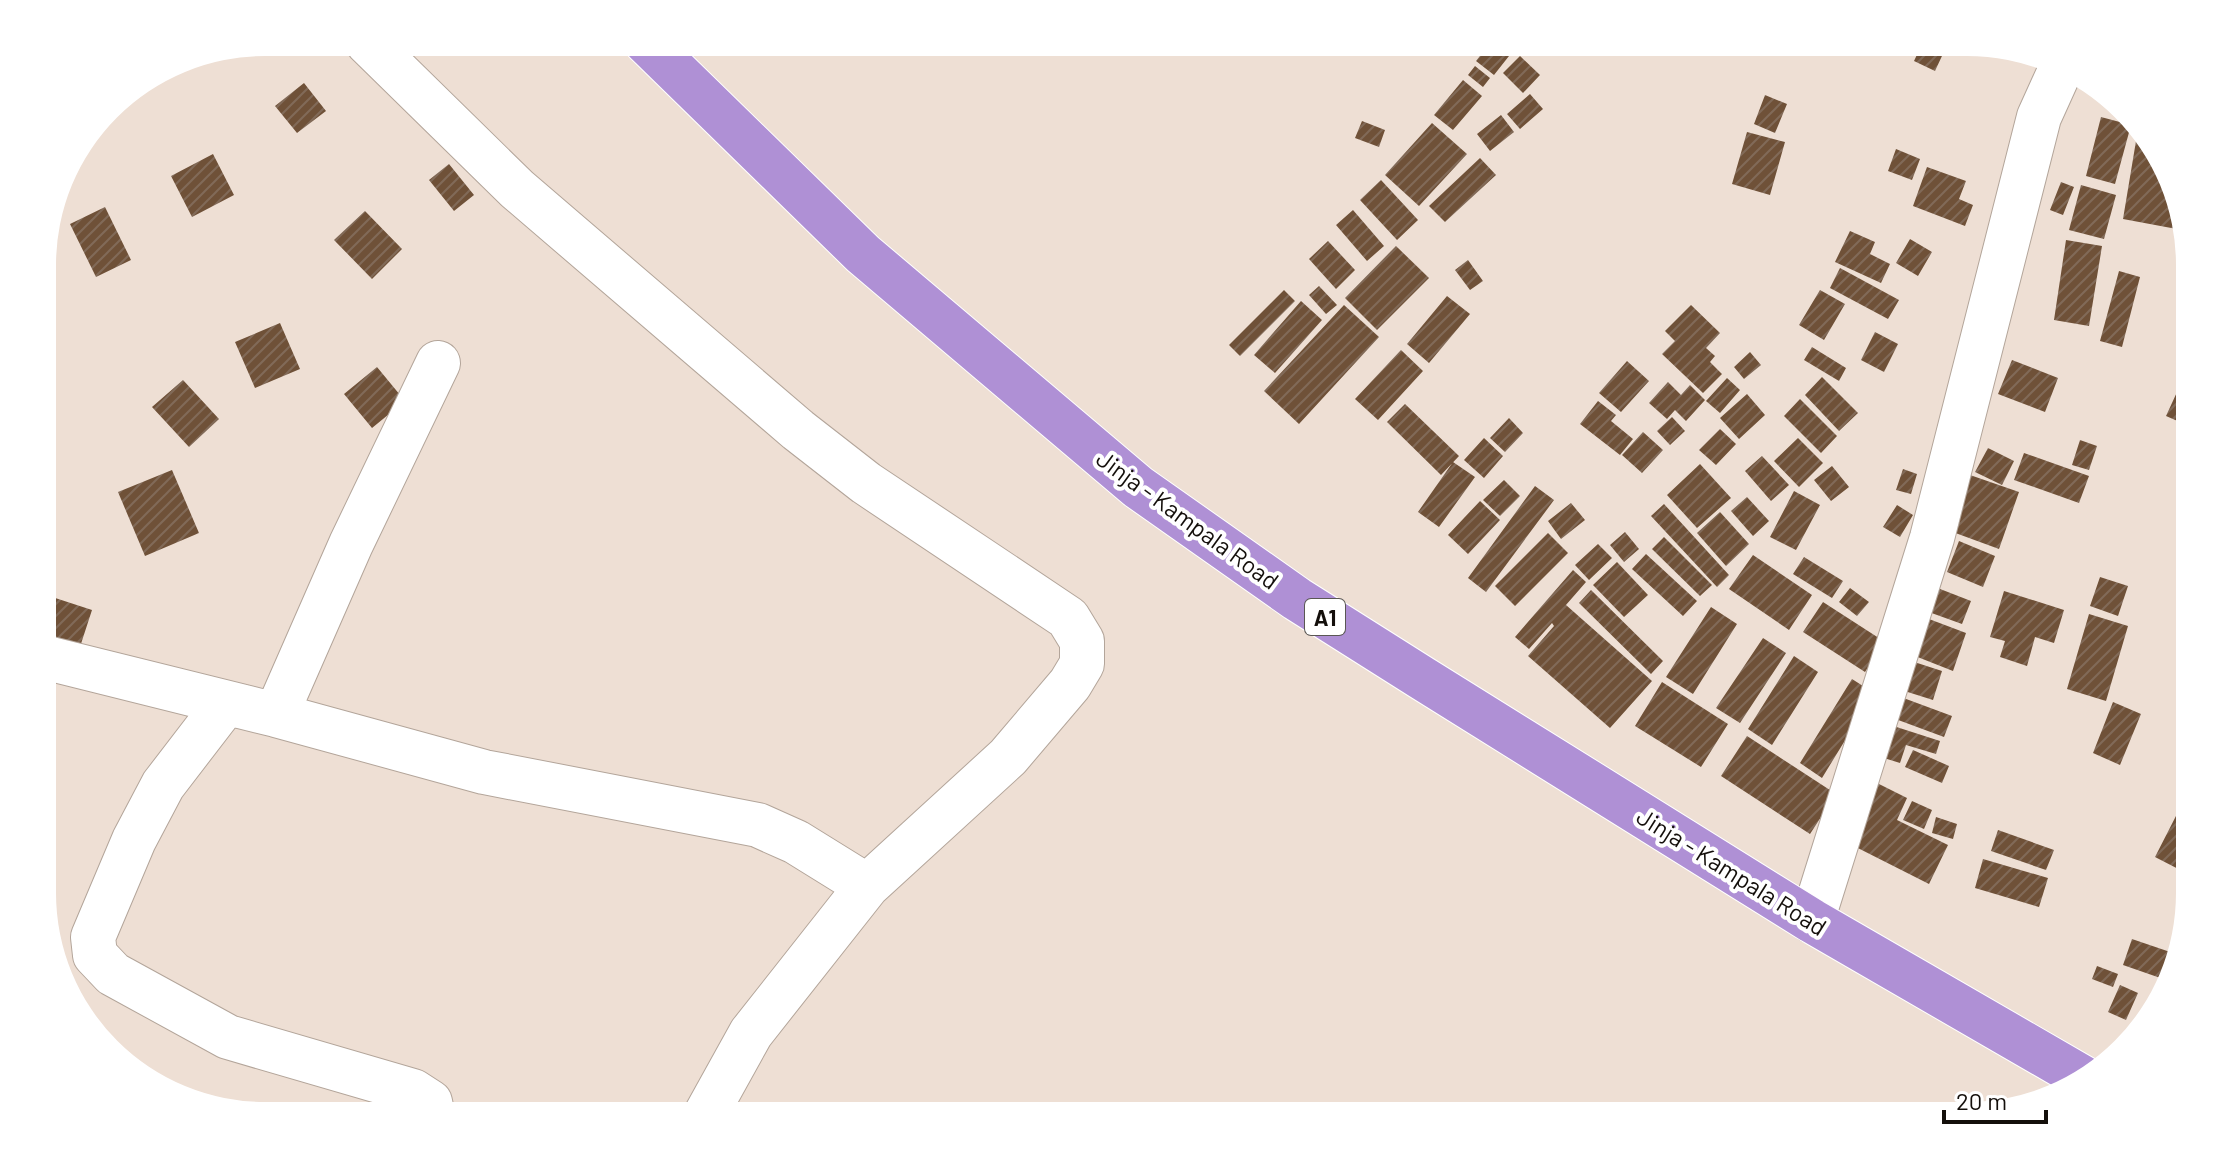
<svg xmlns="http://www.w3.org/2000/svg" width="2232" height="1158" viewBox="0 0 2232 1158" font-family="Barlow,sans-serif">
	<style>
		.building { fill: url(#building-hatch) }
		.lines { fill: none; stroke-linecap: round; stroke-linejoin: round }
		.minor-casing { stroke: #b3a59a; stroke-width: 46 }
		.highway-casing { stroke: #fff; stroke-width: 46 }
		.minor { stroke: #fff; stroke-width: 44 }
		.highway { stroke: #af90d5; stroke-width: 44 }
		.labels { text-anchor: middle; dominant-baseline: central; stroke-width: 8; stroke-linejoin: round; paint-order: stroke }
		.shield { fill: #fff; stroke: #5a5754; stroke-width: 2 }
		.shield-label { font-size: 22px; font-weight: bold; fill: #140f0b }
		.street-label { font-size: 24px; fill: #140f0b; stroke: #fff }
	</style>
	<defs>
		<pattern id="building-hatch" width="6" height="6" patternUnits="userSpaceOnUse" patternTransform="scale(2)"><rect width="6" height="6" fill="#6f5138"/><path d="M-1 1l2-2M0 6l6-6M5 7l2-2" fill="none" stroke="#816a58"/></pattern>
	</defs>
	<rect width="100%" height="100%" fill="#eedfd4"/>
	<path class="building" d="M1491 42 1509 56 1494 75 1476 61Z
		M1923 42 1948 43 1935 71 1914 61Z
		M1520 56 1540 75 1523 93 1503 73Z
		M1475 66 1490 78 1483 87 1468 75Z
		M1463 80 1482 96 1453 130 1434 115Z
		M304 83 326 111 297 133 275 106Z
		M1530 94 1543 109 1520 129 1507 114Z
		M1765 95 1787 104 1775 133 1754 124Z
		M1501 115 1514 132 1490 151 1477 134Z
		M2101 117 2131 125 2115 184 2086 176Z
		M1362 121 1385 130 1379 147 1355 138Z
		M1432 123 1467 154 1419 206 1385 175Z
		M1747 132 1785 142 1770 195 1732 184Z
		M2137 135 2147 136 2152 141 2183 223 2182 230 2123 219Z
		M1896 149 1920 159 1912 180 1888 171Z
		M213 154 234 195 192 217 171 176Z
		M1480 158 1496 175 1445 222 1429 206Z
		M449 164 474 195 454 211 429 180Z
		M1927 167 1966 181 1959 199 1973 205 1965 226 1913 206Z
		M1381 180 1418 220 1397 240 1360 200Z
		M2061 182 2074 187 2063 215 2050 210Z
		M2081 185 2116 195 2104 239 2069 230Z
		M105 207 131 260 96 277 70 224Z
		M1353 210 1384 246 1367 261 1336 225Z
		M365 211 402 249 372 279 334 240Z
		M1850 231 1875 242 1870 254 1890 264 1881 283 1835 262Z
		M1910 239 1932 252 1918 276 1896 263Z
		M2066 240 2102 246 2089 326 2054 320Z
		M1328 241 1355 270 1336 289 1309 259Z
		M1396 246 1429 278 1377 330 1345 298Z
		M1468 260 1483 281 1470 290 1455 270Z
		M1840 268 1899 300 1888 319 1830 288Z
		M2119 271 2140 277 2122 347 2100 341Z
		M1319 286 1337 305 1326 314 1309 295Z
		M1284 290 1295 301 1240 356 1229 345Z
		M1820 290 1845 304 1824 340 1799 325Z
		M1447 296 1470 314 1429 363 1407 344Z
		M1301 301 1322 320 1275 373 1254 355Z
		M1344 305 1379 337 1299 424 1264 391Z
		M1691 305 1720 333 1706 348 1715 356 1710 362 1722 374 1703 393 1662 354 1675 341 1665 331Z
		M280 323 300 369 255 388 235 342Z
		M1875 332 1898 344 1884 372 1861 360Z
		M1812 347 1846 368 1839 381 1804 360Z
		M1401 350 1423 371 1378 420 1355 399Z
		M1750 352 1761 365 1744 379 1734 367Z
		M2012 360 2058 378 2045 412 1998 394Z
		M1627 361 1649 381 1621 412 1599 393Z
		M2189 366V426L2166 416Z
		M377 367 405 401 372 428 344 394Z
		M1822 377 1858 413 1839 431 1805 395Z
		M1727 378 1740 390 1720 413 1706 401Z
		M183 380 219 419 189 447 152 407Z
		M1668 382 1681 395 1690 385 1705 400 1686 421 1675 410 1667 419 1649 403Z
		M1747 394 1765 415 1739 439 1720 418Z
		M1800 399 1837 436 1821 453 1784 416Z
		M1598 401 1616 415 1611 421 1633 439 1620 455 1580 424Z
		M1405 404 1459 456 1441 475 1387 422Z
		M1672 417 1685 431 1670 445 1657 431Z
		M1509 418 1523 433 1505 452 1490 438Z
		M1720 429 1736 444 1716 465 1699 450Z
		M1643 432 1663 450 1642 473 1622 455Z
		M1484 438 1503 456 1484 478 1464 460Z
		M1798 438 1823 463 1799 487 1774 461Z
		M2080 440 2097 446 2089 470 2072 465Z
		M1988 448 2014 461 2002 485 1975 472Z
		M2024 453 2089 476 2079 503 2014 480Z
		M1762 456 1789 485 1771 501 1745 471Z
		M1453 462 1475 477 1439 527 1418 512Z
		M1700 464 1731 498 1697 528 1667 495Z
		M1832 466 1849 487 1831 501 1814 480Z
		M1903 469 1917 474 1911 494 1896 490Z
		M172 470 199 533 145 556 118 492Z
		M1970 475 2019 492 1999 549 1950 531Z
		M1504 480 1520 496 1500 516 1483 500Z
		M1535 486 1554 500 1486 592 1468 578Z
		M1794 491 1820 505 1796 550 1770 537Z
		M1747 497 1769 521 1753 536 1731 511Z
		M1480 501 1500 520 1468 554 1448 535Z
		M1571 503 1585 520 1561 539 1548 521Z
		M1664 504 1729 575 1717 587 1651 516Z
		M1897 505 1913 515 1900 537 1883 527Z
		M1720 512 1749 544 1726 566 1697 533Z
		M1625 532 1639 549 1624 562 1610 545Z
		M1548 533 1568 553 1515 606 1495 586Z
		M1664 537 1712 585 1700 596 1652 549Z
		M1959 541 1995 556 1983 587 1947 572Z
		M1598 544 1612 558 1589 580 1575 565Z
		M1646 554 1697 601 1683 616 1632 569Z
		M1753 555 1812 595 1789 630 1729 589Z
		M1804 557 1843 581 1832 598 1793 574Z
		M1617 562 1648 595 1624 617 1593 585Z
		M1573 570 1586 582 1566 605 1652 681 1610 728 1528 656 1554 626 1552 623 1529 649 1515 637Z
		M2100 577 2128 586 2118 616 2090 606Z
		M1935 587 1971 601 1962 624 1926 611Z
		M1850 588 1869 602 1857 616 1839 602Z
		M1591 590 1663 661 1651 674 1579 603Z
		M2004 591 2064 610 2054 643 2035 637 2027 666 2000 657 2005 641 1990 637Z
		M43 594 92 610 78 653 43 641Z
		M1823 602 1885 642 1865 672 1803 632Z
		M1711 607 1737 624 1693 694 1666 677Z
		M2089 614 2128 626 2106 701 2067 689Z
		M1929 619 1966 633 1953 671 1915 656Z
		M1763 638 1786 653 1740 723 1716 708Z
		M1794 656 1818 672 1772 745 1748 729Z
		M1905 659 1942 671 1933 700 1895 688Z
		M1852 679 1874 693 1822 778 1800 763Z
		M1662 682 1728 724 1701 767 1635 726Z
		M1890 693 1952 716 1944 737 1882 714Z
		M2113 702 2141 714 2120 765 2093 753Z
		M1881 722 1940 741 1936 754 1906 745 1900 763 1871 754Z
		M1747 736 1836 794 1810 834 1721 776Z
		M1913 750 1949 766 1942 783 1905 767Z
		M1871 780 1907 798 1897 820 1948 845 1929 884 1842 840Z
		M1912 801 1932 810 1924 829 1903 820Z
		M2178 812 2190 818V875L2155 857Z
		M1936 817 1957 824 1953 839 1932 833Z
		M1998 830 2054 850 2046 870 1991 851Z
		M1983 859 2048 878 2039 907 1975 888Z
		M2132 939 2176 954 2169 981 2123 965Z
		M2097 966 2118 974 2113 987 2092 979Z
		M2120 985 2138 993 2126 1020 2108 1012Z"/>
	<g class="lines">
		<g class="minor-casing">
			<path id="minor" d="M367 42 517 189 798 430 866 483 1068 618 1082 641V664L1070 684 1008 757 867 886 751 1033 705 1116
				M43 657 276 715 484 772 758 825 796 842 867 886
				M226 703 163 785 134 840 93 937 95 955 113 974 228 1037 413 1091 430 1102 433 1116
				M276 715 351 544 438 363
				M1812 921 1932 538 2039 117 2063 64"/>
		</g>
		<g class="highway-casing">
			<path id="highway" d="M646 42 863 254 1138 487 1297 599 1422 678 1812 921 2087 1080"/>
		</g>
		<use href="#minor" class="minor"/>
		<use href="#highway" class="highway"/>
	</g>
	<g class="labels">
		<rect class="shield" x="1305" y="599" width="40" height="36" rx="6"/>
		<g class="shield-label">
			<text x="1325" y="617">A1</text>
		</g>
		<g class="street-label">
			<text transform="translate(1188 519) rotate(36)">Jinja - Kampala Road</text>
			<text transform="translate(1732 871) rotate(32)">Jinja - Kampala Road</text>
		</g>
	</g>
	<path d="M0 0H2232V1158H0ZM265 56H1967A209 209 0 0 1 2176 265V893A209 209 0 0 1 1967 1102H265A209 209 0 0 1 56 893V265A209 209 0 0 1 265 56Z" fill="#fff" fill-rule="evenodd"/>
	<path d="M1944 1110v12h102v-12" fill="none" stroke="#140f0b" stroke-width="4"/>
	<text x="1956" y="1110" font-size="24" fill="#140f0b" stroke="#ffffff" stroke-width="6" paint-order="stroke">20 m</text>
</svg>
